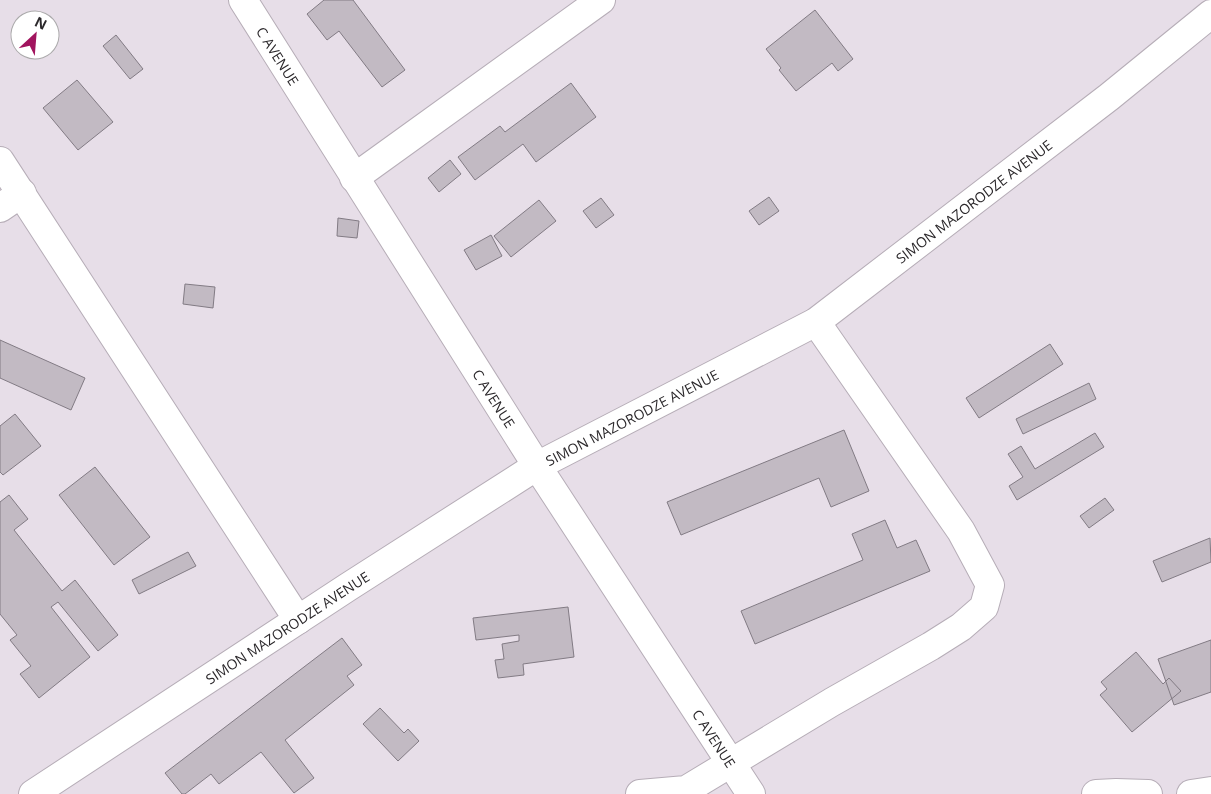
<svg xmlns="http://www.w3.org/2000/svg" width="1211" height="794" viewBox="0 0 1211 794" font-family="'Open Sans',sans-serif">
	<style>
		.building { fill: #c2bac3; stroke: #827b84 }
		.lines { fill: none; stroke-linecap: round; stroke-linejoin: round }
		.minor-casing { stroke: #b6adb7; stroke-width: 30 }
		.major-casing { stroke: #b6adb7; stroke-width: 30 }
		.minor { stroke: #fff; stroke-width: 28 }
		.major { stroke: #fff; stroke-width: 28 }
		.labels { text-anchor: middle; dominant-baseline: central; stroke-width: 4; stroke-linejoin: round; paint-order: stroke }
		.street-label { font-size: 14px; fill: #2b282b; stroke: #fff }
	</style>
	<rect width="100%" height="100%" fill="#e7dee8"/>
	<path class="building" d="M324 0H353L405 70 382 87 339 31 327 40 307 14Z
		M815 10 853 59 838 71 832 63 796 91 779 70 781 68 766 49Z
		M116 35 143 69 130 79 103 46Z
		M77 80 113 122 78 150 43 108Z
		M571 83 596 117 536 162 523 144 475 180 458 157 500 126 505 132Z
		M450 160 461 174 439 192 428 178Z
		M769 197 779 211 759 225 749 211Z
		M601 198 614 215 596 228 583 211Z
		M539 200 556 221 511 257 494 236Z
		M338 218 359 221 357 238 337 236Z
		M491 235 502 256 476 270 464 250Z
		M185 284 215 287 213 308 183 304Z
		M0 340 85 378 71 410 0 378Z
		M1050 344 1063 364 979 418 966 398Z
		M1089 383 1096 399 1023 434 1016 419Z
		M15 414 41 446 3 475 0 472V426Z
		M844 430 869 491 831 507 819 478 681 535 667 502Z
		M1095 433 1104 447 1017 500 1009 486 1023 477 1008 454 1021 446 1035 469Z
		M95 467 150 537 114 565 59 495Z
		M9 495 28 519 14 530 62 591 75 580 118 635 98 651 58 602 51 607 90 657 39 698 20 674 31 666 10 640 17 635 0 614V502Z
		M1105 498 1114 510 1089 528 1080 516Z
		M885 520 897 548 916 540 930 571 755 644 741 611 863 560 852 534Z
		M1210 538 1211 562 1162 582 1153 561Z
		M188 552 196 566 139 594 132 580Z
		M568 607 574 657 523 664 524 675 498 678 495 660 504 659 502 644 519 641V635L476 640 473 618Z
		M342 638 362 665 347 676 354 685 285 740 314 778 294 793 261 752 219 784 211 774 185 794H182L165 773Z
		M1211 640V692L1174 705 1158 659Z
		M1136 652 1163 684 1169 678 1181 691 1132 732 1100 695 1107 689 1101 682Z
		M380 708 404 733 408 729 419 741 398 761 363 724Z"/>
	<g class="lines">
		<g class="minor-casing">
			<g id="minor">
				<path id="s1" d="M243 0 537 466 751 794"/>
				<path d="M0 161 298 620"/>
				<path d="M354 178 601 0"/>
				<path d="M0 208 22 193"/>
				<path d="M640 794 686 790 832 702 931 646 961 627 984 607 990 585 961 531 816 322"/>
				<path d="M1096 794 1116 793 1148 794"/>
				<path d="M1191 794 1211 791"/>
			</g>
		</g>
		<g class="major-casing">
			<g id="major">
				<path id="s2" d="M33 794 348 587 537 466 816 322 1109 97 1211 14"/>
			</g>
		</g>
		<use href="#minor" class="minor"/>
		<use href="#major" class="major"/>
	</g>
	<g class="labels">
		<g class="street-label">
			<text stroke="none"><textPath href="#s1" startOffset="66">C AVENUE</textPath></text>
			<text stroke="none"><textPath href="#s2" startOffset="1114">SIMON MAZORODZE AVENUE</textPath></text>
			<text stroke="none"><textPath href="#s1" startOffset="471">C AVENUE</textPath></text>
			<text stroke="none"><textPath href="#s2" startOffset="708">SIMON MAZORODZE AVENUE</textPath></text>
			<text stroke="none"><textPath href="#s2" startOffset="304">SIMON MAZORODZE AVENUE</textPath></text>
			<text stroke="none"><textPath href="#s1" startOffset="876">C AVENUE</textPath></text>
		</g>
	</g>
	<g transform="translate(35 35) rotate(26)"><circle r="24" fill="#ffffff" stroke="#aaa9aa"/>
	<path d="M0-4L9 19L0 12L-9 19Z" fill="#a1145e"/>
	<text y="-8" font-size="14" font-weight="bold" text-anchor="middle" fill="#2b282b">N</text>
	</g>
</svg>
